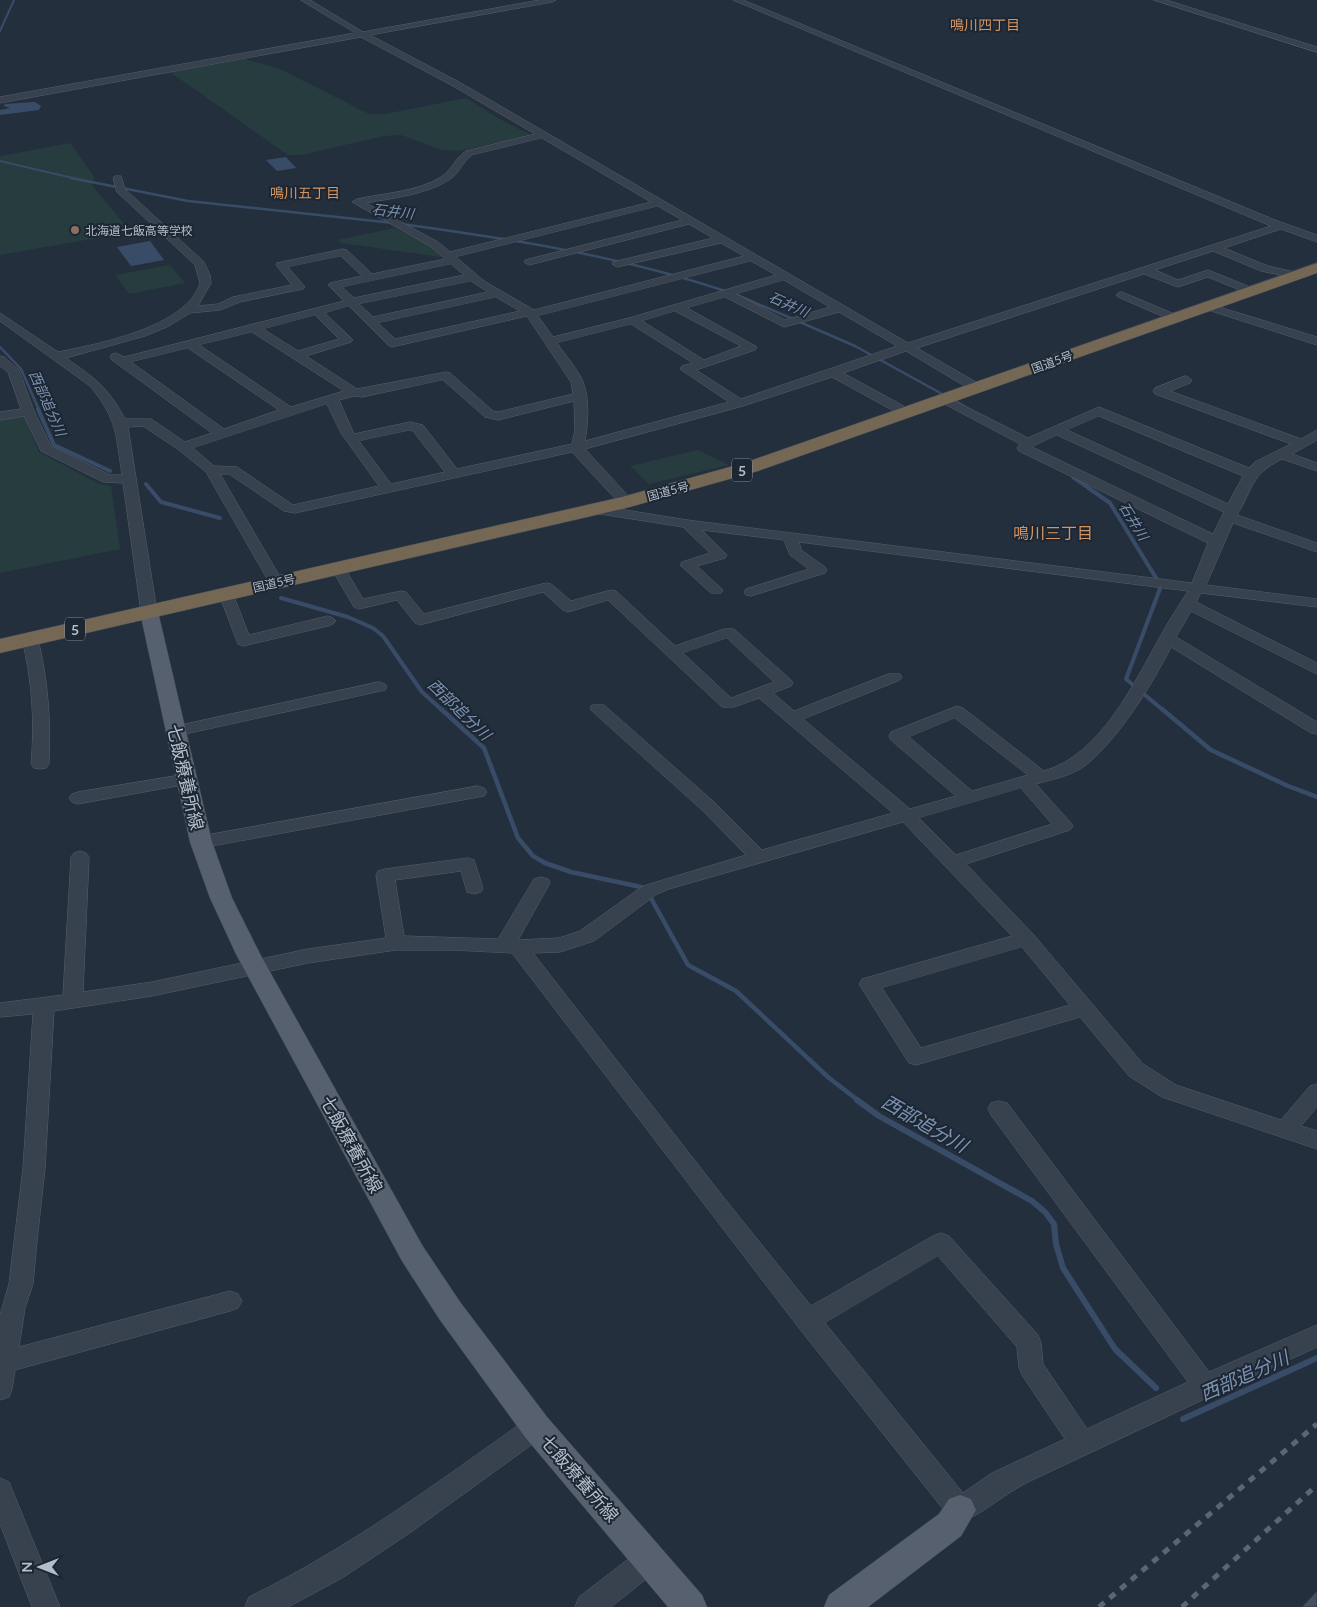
<svg xmlns="http://www.w3.org/2000/svg" width="1317" height="1607" viewBox="0 0 1317 1607" font-family="Lato,'Noto Sans JP',sans-serif">
	<style>
		.green { fill: #263c3f }
		.water { fill: #394c67 }
		.lines { fill: none; stroke-linecap: round; stroke-linejoin: round }
		.stream-far4 { stroke: #394c67; stroke-width: 2 }
		.stream-far3 { stroke: #394c67; stroke-width: 2.5 }
		.stream-far2 { stroke: #394c67; stroke-width: 4 }
		.stream-far1 { stroke: #394c67; stroke-width: 4.5 }
		.stream { stroke: #394c67; stroke-width: 6 }
		.building { fill: #455162; stroke: #303945 }
		.minor-casing { stroke: #565f6c; stroke-width: 1 }
		.major-casing { stroke: #414a57; stroke-width: 1 }
		.highway-casing { stroke: #434c59; stroke-width: 1 }
		.minor { fill: #38414e; fill-rule: evenodd }
		.major { fill: #56606e; fill-rule: evenodd }
		.highway { fill: #746855; fill-rule: evenodd }
		.rail { stroke: #5a6575; stroke-width: 5; stroke-dasharray: 7 7; stroke-linecap: butt }
		.education-dot { fill: #8d6e63; stroke: #1d2633; stroke-width: 2 }
		.labels { text-anchor: middle; dominant-baseline: central; stroke-width: 4; stroke-linejoin: round; paint-order: stroke }
		.far-poi-label { font-size: 12px; fill: #b4bcc9; stroke: #1d2633; text-anchor: start }
		.far-street-label { font-size: 12px; fill: #b4bcc9; stroke: #1d2633 }
		.far-neighbourhood-label { font-size: 14px; fill: #d59563; stroke: #1d2633 }
		.far-water-label { font-size: 14px; font-style: italic; fill: #7c92b1; stroke: #1d2633 }
		.shield { fill: #1d2633; stroke: #878f9c; stroke-width: 1 }
		.shield-label { font-size: 14px; font-weight: bold; fill: #b4bcc9 }
		.neighbourhood-label { font-size: 16px; fill: #d59563; stroke: #1d2633 }
		.water-label { font-size: 16px; font-style: italic; fill: #7c92b1; stroke: #1d2633 }
		.near-street-label { font-size: 18px; fill: #b4bcc9; stroke: #1d2633 }
		.near-water-label { font-size: 19px; font-style: italic; fill: #7c92b1; stroke: #1d2633 }
	</style>
	<rect width="100%" height="100%" fill="#242f3e"/>
	<path class="green" d="M245 59 280 69 369 114H385L466 98 496 117 531 135 459 151 442 150 401 135 384 136 301 155H288L170 72Z
		M70 143 95 178 91 184 131 232 0 255V156Z
		M394 228 429 244 441 257 341 243 338 240Z
		M170 265 185 283 129 294 115 275Z
		M23 414 39 452 99 484 111 486 120 549 0 573V418Z
		M698 450 729 465 649 484 630 466Z"/>
	<path class="water" d="M35 102 41 106 39 110 0 115V110L10 108 4 106 5 104Z
		M286 157 296 168 277 171 266 160Z
		M150 241 164 260 131 266 117 247Z"/>
	<g class="lines">
		<path class="stream-far4" d="M0 31 14 0
			M0 161 77 179"/>
		<path class="stream-far3" d="M71 178 188 201 393 223
			M401 224C512 239 621 256 728 292
			M735 294 855 346 964 406
			M0 347 21 369 39 410"/>
		<path class="stream-far2" d="M38 409 54 445 110 471
			M1073 477 1110 503 1161 586 1126 679 1164 711
			M146 484 161 502 220 518
			M281 598 348 617 373 628 383 636 422 692 443 711"/>
		<path class="stream-far1" d="M441 709 484 748 518 838 533 856 545 863 571 872 641 887
			M1162 709 1211 750 1288 786 1317 797
			M652 900 688 965 736 991 829 1078 859 1101"/>
		<path class="stream" d="M857 1100 879 1116 1032 1201 1045 1212 1054 1224 1056 1244 1063 1268 1115 1349 1156 1388
			M1183 1419 1317 1358"/>
	</g>
	<path class="building" d="M1317 1591V1607H1302Z"/>
	<g class="lines">
		<g class="minor-casing">
			<path id="minor" d="M301 0H310L363 32 540 0H556L552 2 370 35 459 82 908 343 1271 226 733 0H743L1275 220 1317 235V242L1281 229 1224 248 1268 266 1299 273 1300 275 1299 277 1295 278 1261 271 1213 251 1155 270 1178 280 1208 270 1255 289 1257 291 1255 293H1247L1208 277 1178 287 1144 274 917 348 981 385 983 388 981 391H973L906 351 843 373 911 410 913 413 911 416H903L832 377 743 406 585 449 631 499 633 502 631 505H621L572 452 295 513 284 511 229 474H220L283 582 281 585H271L269 582 206 472 179 450 143 426 128 427 157 612 154 615H144L141 612 123 483 103 482 41 451 24 416 0 420V412L21 409 8 372 0 366V356L4 357 19 370 34 411 51 446 110 475H122C116 435 117 418 90 386L0 321V313L58 352C98 344 187 327 200 283L195 265 117 192 113 178 115 176H121L125 189 204 262 210 275 211 283 198 306 218 304 233 297 292 285 276 265 277 263 343 249 347 250 372 274 445 259 430 246 352 202 357 199C384 193 417 192 441 177 452 170 455 158 466 151L535 134 453 86 361 37 0 103V97L355 33ZM542 138 651 202 450 252 438 242 366 203C393 198 425 195 449 180 459 174 462 162 472 155ZM658 206 682 220 525 260 524 262 529 265 689 224 713 238 613 262 612 264 617 267 721 243 744 256 534 310 484 281 456 257ZM341 256 362 276 330 283 328 285 344 301 124 357 116 353 112 354 110 357 112 360 212 433 185 442 151 419H125C107 386 96 379 66 358L145 336 167 327 190 313 220 310 240 302 303 289 305 287 288 267ZM751 261 776 275 629 318 553 337 538 316ZM451 264 464 275 354 298 342 287ZM784 280 830 307 785 320 736 294ZM471 281 488 292 373 317 359 304ZM496 297 520 311 395 339 378 323ZM725 297 784 327 839 312 897 346 741 399 696 370 755 350 757 347 687 308ZM349 306 388 345 392 347 527 316 571 382 573 394 498 412 493 411 450 373 446 372 357 389 306 356 351 342 353 340 351 338 325 313ZM675 311 741 346 704 360 642 321ZM315 315 339 339 298 351 263 329ZM631 324 693 363 682 366 680 369 729 402 585 441C588 424 590 399 583 382 578 369 565 355 557 343ZM252 332 344 391 291 407 199 345ZM188 348 279 410 224 429 131 362ZM443 380 485 417 498 420 574 401 575 430 572 444 457 469 423 425 410 422 354 434 339 400 354 396 361 397ZM327 404 341 433 379 486 293 505 237 467 214 466 193 448ZM410 430 413 431 445 472 391 484 359 441Z
				M1154 0H1166L1317 47V52Z
				M1122 292 1179 316 1181 318 1179 320H1171L1118 297 1116 295 1118 293Z
				M1206 303 1317 337V345L1202 308 1200 306Z
				M1186 376 1192 380 1190 383 1170 391 1301 439 1317 430V440L1292 454 1317 463V471L1282 459C1250 475 1254 487 1237 515L1317 543V552L1233 523 1206 585 1317 599V607L1201 593 1196 602 1317 663V674L1191 611 1176 637 1317 722V734L1311 733 1171 647C1152 685 1119 738 1086 765 1072 776 1053 779 1036 784L1070 822 1073 826 1070 830 966 864 1033 934 1143 1064 1176 1085 1281 1120 1310 1086 1317 1084V1107L1301 1126 1317 1131V1149L1162 1097 1129 1076 1080 1017 916 1065 909 1063 859 984 862 979 1012 936 903 822 669 889 657 894 594 941 560 952 533 953 724 1198 811 1306 933 1236 941 1233 949 1236 1038 1335 1041 1343 1043 1364 1087 1429 1188 1382 991 1115 988 1109 991 1103 999 1101 1007 1103 1209 1372 1317 1325V1347C1220 1391 1124 1437 1028 1482 1004 1494 984 1513 960 1523L951 1519 799 1328 512 953 453 950H396L308 963 152 996 54 1011 45 1168 37 1241 33 1284 25 1308 19 1347 230 1291 238 1294 242 1301 238 1308 230 1311 15 1370 12 1389 9 1397 0 1400V1315L9 1284 23 1168 33 1014 0 1017V1003L63 995 71 857 74 853 80 851 86 853 89 857 83 992 152 982 308 949 386 938 376 875 378 871 385 869 468 858 474 860 483 888 481 892 474 894 467 892 461 871 395 880 404 936 498 939 534 879 541 877 548 879 550 883 518 940 559 938 580 931 643 886 746 855 702 810 592 711 590 708 592 705H604L714 802 762 850 893 813 759 698 734 707H722L608 600 568 612 563 610 543 592 420 625 415 623 397 600 359 609 354 607 331 568 333 565H343L363 599 401 591 406 592 424 614 546 583 551 584 571 601 611 590 616 591 675 646 724 629H734L791 680 793 683 791 686 773 693 794 711 888 674H900L902 677 900 680 803 719 910 809 956 796 891 740 889 736 891 732 957 706 963 708 1044 771C1100 755 1133 685 1160 637 1168 622 1178 607 1188 591L799 542 801 550 825 567 827 570 825 573 751 596 746 595 744 592 746 589 809 569 790 555 784 540 702 530 727 555 725 558 697 566 723 590 721 593H711L680 565 682 562 710 553 683 527 594 513 587 509 594 505 687 520 1192 583 1208 543 1019 451 1017 448 1020 444 937 400 939 397H947L1028 438 1099 407 1249 468 1255 462 1291 444 1155 394 1153 391 1155 388ZM1099 416 1243 476 1228 504 1067 430ZM1057 435 1224 512 1213 534 1032 447ZM727 638 774 682 731 698 683 653ZM955 718 1028 775 972 791 909 737ZM1021 788 1052 824 956 855 919 818ZM1022 947 1070 1005 921 1048 882 988ZM938 1256 1017 1347 1019 1367 1022 1375 1065 1439 992 1473 963 1493 825 1323Z
				M226 590 231 591 233 594 249 635 328 616 333 618 336 621 333 624 328 626 243 646 238 644 219 594 221 591Z
				M30 634 35 636 38 639C48 680 51 721 49 764L46 768 40 769 34 768 31 764C35 722 32 680 22 639L25 636Z
				M379 682 385 684 387 687 385 690 176 736 170 735 168 731 170 727 176 726Z
				M187 774 193 775 196 779 193 783 78 804 72 802 69 798 72 794 78 792Z
				M478 786 484 788 487 792 484 796 201 848 195 846 192 842 195 838 201 836Z
				M536 1415 545 1419 549 1427 545 1435 411 1532 342 1578 288 1607H245L249 1597C349 1548 437 1483 527 1419Z
				M0 1478 9 1482 60 1607H32L0 1524Z
				M650 1546 660 1550 663 1559 660 1568 611 1607H575L579 1597 640 1550Z"/>
		</g>
		<g class="major-casing">
			<path id="major" d="M149 606 155 608 158 612 212 842 232 898 260 954 422 1245 460 1302 547 1417 702 1595 707 1607H668L525 1437 440 1320 402 1261 236 954 210 898 190 842 140 612 143 608Z
				M960 1495 971 1499 976 1510 961 1536 868 1607H824L829 1595 939 1514 949 1499Z"/>
		</g>
		<g class="highway-casing">
			<path id="highway" d="M1317 263V273L758 471 626 508 0 653V639L622 497 744 463Z"/>
		</g>
		<use href="#minor" class="minor"/>
		<use href="#major" class="major"/>
		<use href="#highway" class="highway"/>
		<path class="rail" d="M1099 1607 1317 1424
			M1182 1607 1317 1485"/>
	</g>
	<circle class="education-dot" cx="75" cy="230" r="5"/>
	<g class="labels">
		<g class="far-poi-label">
			<text x="85" y="230">北海道七飯高等学校</text>
		</g>
		<g class="far-street-label">
			<text transform="translate(1052 362) rotate(-20)">国道5号</text>
			<text transform="translate(668 491) rotate(-15)">国道5号</text>
			<text transform="translate(274 583) rotate(-13)">国道5号</text>
		</g>
		<g class="far-neighbourhood-label">
			<text x="985" y="24">鳴川四丁目</text>
			<text x="305" y="192">鳴川五丁目</text>
		</g>
		<g class="far-water-label">
			<text transform="translate(393 211) rotate(7)">石井川</text>
			<text transform="translate(789 304) rotate(24)">石井川</text>
			<text transform="translate(48 403) rotate(66)">西部追分川</text>
			<text transform="translate(1134 521) rotate(58)">石井川</text>
		</g>
		<g class="shield">
			<rect x="732" y="458.5" width="20" height="23" rx="4"/>
			<rect x="65" y="617.5" width="20" height="23" rx="4"/>
		</g>
		<g class="shield-label">
			<text x="742" y="470">5</text>
			<text x="75" y="629">5</text>
		</g>
		<g class="neighbourhood-label">
			<text x="1053" y="532">鳴川三丁目</text>
		</g>
		<g class="water-label">
			<text transform="translate(460 709) rotate(44)">西部追分川</text>
		</g>
		<g class="near-street-label">
			<text transform="translate(186 777) rotate(77)">七飯療養所線</text>
			<text transform="translate(352 1144) rotate(61)">七飯療養所線</text>
			<text transform="translate(580 1478) rotate(49)">七飯療養所線</text>
		</g>
		<g class="near-water-label">
			<text transform="translate(925 1123) rotate(30)">西部追分川</text>
			<text transform="translate(1244 1375) rotate(-24)">西部追分川</text>
		</g>
	</g>
	<g transform="translate(40 1567) rotate(270)" stroke="#1d2633" stroke-width="4" paint-order="stroke">
	<path d="M0-4L9 19L0 12L-9 19Z" fill="#b4bcc9"/>
	<text y="-8" font-size="14" font-weight="bold" text-anchor="middle" fill="#b4bcc9">N</text>
	</g>
</svg>
